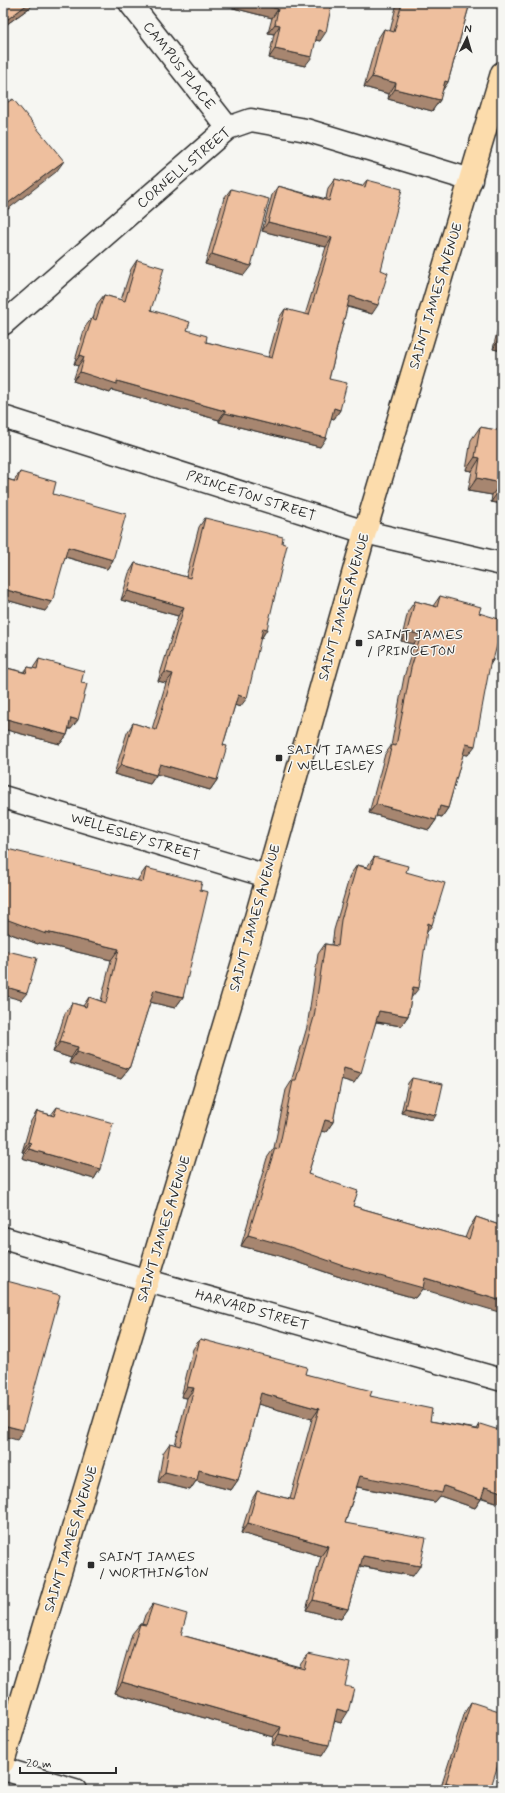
<svg xmlns="http://www.w3.org/2000/svg" width="505" height="1793" viewBox="0 0 505 1793" font-family="Mynerve,sans-serif">
	<style>
		.lines { fill: none; stroke-linecap: round; stroke-linejoin: round }
		.minor-casing { stroke: #2b2b2b; stroke-width: 25 }
		.major-casing { stroke: #2b2b2b; stroke-width: 25 }
		.minor { stroke: #f6f6f2; stroke-width: 22 }
		.major { stroke: #fcdcac; stroke-width: 22 }
		.wall { fill: #cda488; stroke: #2b2b2b }
		.shaded-wall { fill: #a7866f; stroke: #2b2b2b }
		.building { fill: #eebf9e; stroke: #2b2b2b }
		.poi-dot { fill: #2b2b2b; stroke: #f6f6f2; stroke-width: 1.5 }
		.labels { text-anchor: middle; dominant-baseline: central; stroke-width: 3; stroke-linejoin: round; paint-order: stroke }
		.street-label { font-size: 14px; fill: #2b2b2b; stroke: #f6f6f2 }
		.poi-label { font-size: 14px; fill: #2b2b2b; stroke: #f6f6f2; text-anchor: start }
	</style>
	<rect width="100%" height="100%" fill="#f6f6f2"/>
	<filter id="ink" filterUnits="userSpaceOnUse"><feTurbulence type="fractalNoise" baseFrequency=".025" numOctaves="2"/><feDisplacementMap in="SourceGraphic" scale="8" xChannelSelector="R" yChannelSelector="G"/><feConvolveMatrix kernelMatrix="1 2 1 2 8 2 1 2 1" color-interpolation-filters="sRGB"/></filter>
	<g filter="url(#ink)">
		<g class="lines">
			<g class="minor-casing">
				<path id="minor" d="M130 3 228 128
					M3 324 228 128 251 120 306 130 471 180
					M3 417 365 532 502 564
					M3 797 267 876
					M3 1238 148 1281 502 1380
					M3 1769 75 1790"/>
			</g>
			<g class="major-casing">
				<path id="major" d="M3 1762 249 942 365 532 502 73"/>
			</g>
			<use href="#minor" class="minor"/>
			<use href="#major" class="major"/>
		</g>
		<path class="wall" d="M3 3H33L32 6 3 27Z
			M214 3H332L320 41 316 40 305 66 269 58 274 34 268 33 272 18Z
			M397 3H470L448 82 442 90 440 100 432 111 388 99 389 94 364 87 377 40 384 29 390 31Z
			M335 179 362 186 367 180 381 270 372 314 347 307 329 379 340 410 334 419 332 418 320 447 219 422V420L112 390 110 393 73 381 78 366 74 364 85 327 92 318 93 319 97 304 104 295 121 300 131 269 137 260 151 310 187 330 206 342 268 358 279 318 285 309 305 315 326 247 262 231 272 195 278 186 326 199 328 188Z
			M231 189 244 275 205 264 224 198Z
			M502 311V351L493 349Z
			M480 427 502 431V504L491 502 492 495 468 491 472 471 466 470 471 440Z
			M20 472 53 494 113 560 107 569 65 557 45 611 3 599V478L14 481Z
			M205 518 267 629 261 639 260 638 240 707 235 705 223 745 217 780 210 790 157 774 150 784 114 774 127 733 133 723 152 729 166 683 158 681 178 616 121 600 129 573 135 563 186 577 199 527Z
			M440 596 479 613 493 660 489 666 468 755 463 754 448 808 442 817 437 816 436 820 429 830 369 813 385 754 391 746 404 677 414 644 401 641 408 611 415 601 433 606Z
			M39 659 81 683 71 729H69L67 735 60 744 3 729V667L24 672 28 667 33 668Z
			M374 857 406 872 426 933 411 998 408 1016 401 1026 376 1022 354 1083 341 1079 333 1122 326 1132 321 1131 308 1174 353 1206 465 1238 469 1228 476 1217 502 1226 422 1289 415 1298 337 1276 279 1256 241 1246 267 1158 274 1148 286 1090 291 1082 307 1027 318 954 325 944 332 945 334 930 350 875 357 865 367 867Z
			M146 868 200 890 183 997 175 1008 150 1002 129 1069 121 1079 69 1063 71 1058 53 1052 65 1013 72 1003 83 1006 89 997 101 1001 111 960 39 943 38 944 3 931 138 880V879Z
			M412 1078 433 1120 401 1113 408 1083Z
			M57 1107 100 1169 94 1179 22 1158 24 1152H22L31 1121 37 1111 51 1115Z
			M200 1339 305 1374 370 1396 430 1421 477 1429 480 1424 498 1503 482 1498 475 1508 440 1496 435 1502 357 1487 345 1523 413 1576 360 1566 348 1609 341 1619 306 1610 321 1556 241 1533 251 1501 257 1491 290 1499 312 1419 258 1404 238 1480 231 1490 196 1481 190 1490 158 1482 163 1453 170 1443 175 1445 187 1398 181 1397 193 1349Z
			M153 1604 181 1635 300 1667V1665L308 1654 345 1686 341 1723 335 1721 322 1756 272 1745 273 1737 115 1693 132 1634 140 1624H142L145 1615Z
			M471 1702 490 1790H440L465 1712Z"/>
		<path class="shaded-wall" d="M29 3H33L32 6 3 27V26L8 19Z
			M214 3H256L278 9 272 18Z
			M275 24 280 25 274 34 268 33Z
			M318 30 326 32 320 41 311 39Z
			M275 49 312 57 305 66 269 58Z
			M372 77 396 83 389 94 364 87Z
			M445 81 448 82 441 93Z
			M395 89 440 100 432 111 388 99Z
			M64 161 56 172 3 213V207Z
			M268 222 332 238 326 247 262 231Z
			M212 254 251 266 244 275 205 264Z
			M350 296 378 305 372 314 343 305Z
			M499 339 502 340V351L493 349Z
			M80 355 84 357 78 366 74 364Z
			M80 372 117 381 225 411 219 420 112 390 110 393 73 381Z
			M334 408 340 410 334 419 328 417Z
			M225 413 326 438 320 447 219 422Z
			M475 457 480 458 472 471 466 470Z
			M477 478 501 483 492 495 468 491Z
			M500 489H502V504L491 502Z
			M68 547 113 560 107 569 62 556Z
			M3 589 52 602 45 611 3 599Z
			M128 591 184 607 178 616 121 600Z
			M263 628 267 629 261 639 256 637Z
			M407 631 421 635 414 644 401 641Z
			M491 659 493 660 487 670Z
			M165 672 173 674 166 683 158 681Z
			M238 695 247 698 240 707 231 704Z
			M3 718 67 735 60 744 3 729Z
			M71 718 78 720 71 729 65 728Z
			M466 744 475 746 468 755 459 754Z
			M160 764 217 780 210 790 153 773Z
			M121 765 156 775 150 784 114 774Z
			M376 804 436 820 429 830 369 813Z
			M440 806 448 808 442 817 433 815Z
			M3 918 46 932 119 949 111 960 39 943 38 944 3 931Z
			M428 923 432 925 425 935Z
			M3 986 27 993 21 1000 3 995Z
			M413 987 419 988 411 998 406 997Z
			M154 990 183 997 175 1008 146 1001Z
			M379 1011 408 1016 401 1026 372 1021Z
			M60 1042 78 1047 71 1058 53 1052Z
			M77 1052 129 1069 121 1079 69 1063Z
			M344 1068 361 1073 354 1083 337 1078Z
			M405 1108 436 1115 433 1120 401 1113Z
			M325 1120 333 1122 326 1132 318 1131Z
			M28 1142 31 1143 24 1152H22Z
			M29 1149 100 1169 94 1179 22 1158Z
			M248 1235 425 1278 502 1301V1313L422 1289 415 1298 337 1276 279 1256 241 1246Z
			M187 1387 194 1388 187 1398 181 1397Z
			M261 1393 319 1409 312 1419 254 1403Z
			M3 1425 23 1430 17 1440 3 1436Z
			M199 1470 238 1480 231 1490 196 1481 190 1490 158 1482 165 1472Z
			M360 1476 444 1486 481 1499 475 1508 440 1496 435 1502 353 1486Z
			M485 1487 502 1492V1497L498 1503 478 1496Z
			M248 1523 328 1546 321 1556 241 1533Z
			M363 1556 420 1566 413 1576 356 1565Z
			M313 1600 348 1609 341 1619 306 1610Z
			M122 1682 281 1727 273 1737 115 1693Z
			M337 1709 348 1712 341 1723 330 1720Z
			M279 1734 329 1745 322 1756 272 1745Z
			M446 1782 471 1790H441Z"/>
		<path class="building" d="M3 3H29L8 19 3 13Z
			M256 3H332L326 32 318 30 312 57 275 49 280 25 275 24 278 9Z
			M402 3H470L448 82 445 81 440 100 395 89 396 83 372 77 384 29 394 32Z
			M13 99 64 161 3 207V105Z
			M335 179 365 187 367 180 402 189 381 270 388 273 378 305 350 296 329 379 347 383 340 410 334 408 326 438 225 413V411L117 381V384L80 372 84 357 80 355 92 318 96 320 104 295 125 301 137 260 164 268 151 310 190 322 187 330 207 336 206 342 272 358 285 309 309 315 332 238 268 222 278 186 329 201Z
			M231 189 269 199 251 266 212 254Z
			M502 328V340L499 339Z
			M480 427 502 431V489H500L501 483 477 478 480 458 475 457Z
			M20 472 56 482 53 494 126 514 113 560 68 547 52 602 3 589V478L17 482Z
			M205 518 283 537 282 543 287 545 267 629 263 628 247 698 238 695 223 745 227 746 217 780 160 764 156 775 121 765 133 723 156 730 173 674 165 672 184 607 128 591 135 563 190 578Z
			M440 596 481 607 479 613 502 620V627L493 660 491 659 475 746 466 744 448 808 440 806 436 820 376 804 392 745 396 746 411 668 421 635 407 631 415 601 437 607Z
			M39 659 84 671 81 683 87 684 78 720 71 718 67 735 3 718V667L26 673 28 667 37 669Z
			M3 848 143 882 146 868 202 882 200 890 208 892 183 997 154 990 129 1069 77 1052 78 1047 60 1042 72 1003 86 1007 89 997 106 1003 119 949 46 932V934L3 918Z
			M374 857 408 866 406 872 445 883 432 925 428 923 419 988 413 987 408 1016 379 1011 361 1073 344 1068 333 1122 325 1120 308 1174 358 1191 353 1206 469 1239 476 1217 502 1226V1301L425 1278 423 1288 344 1266 287 1246 248 1235 275 1148 279 1149 293 1080H296L314 1017 325 944 338 946 341 920 357 865 371 869Z
			M3 950 37 958 27 993 3 986Z
			M412 1078 443 1084 436 1115 405 1108Z
			M57 1107 113 1123 100 1169 29 1149 31 1143 28 1142 37 1111 54 1116Z
			M3 1280 60 1295 23 1430 3 1425Z
			M200 1339 307 1367 305 1374 372 1391 370 1396 432 1409 430 1421 479 1430 480 1424 502 1431V1492L485 1487 481 1499 444 1486 442 1493 360 1476 345 1523 426 1538 420 1566 363 1556 348 1609 313 1600 328 1546 248 1523 257 1491 294 1500 319 1409 261 1393 238 1480 199 1470 197 1480 165 1472 170 1443 180 1446 194 1388 187 1387Z
			M153 1604 187 1614 181 1635 304 1669 308 1654 350 1663 345 1686 354 1688 348 1712 337 1709 329 1745 279 1734 281 1727 122 1682 140 1624 146 1625Z
			M471 1702 502 1712V1752L490 1790H471L446 1782Z"/>
	</g>
	<g class="poi-dot">
		<rect x="355" y="639" width="8" height="8" rx="2"/>
		<rect x="275" y="754" width="8" height="8" rx="2"/>
		<rect x="87" y="1561" width="8" height="8" rx="2"/>
	</g>
	<g class="labels">
		<g class="street-label">
			<text transform="translate(179 66) rotate(52)">CAMPUS PLACE</text>
			<text transform="translate(184 168) rotate(-40)">CORNELL STREET</text>
			<text transform="translate(436 296) rotate(-73)">SAINT JAMES AVENUE</text>
			<text transform="translate(251 496) rotate(18)">PRINCETON STREET</text>
			<text transform="translate(344 607) rotate(-74)">SAINT JAMES AVENUE</text>
			<text transform="translate(135 837) rotate(17)">WELLESLEY STREET</text>
			<text transform="translate(255 918) rotate(-74)">SAINT JAMES AVENUE</text>
			<text transform="translate(164 1229) rotate(-73)">SAINT JAMES AVENUE</text>
			<text transform="translate(252 1310) rotate(16)">HARVARD STREET</text>
			<text transform="translate(71 1539) rotate(-73)">SAINT JAMES AVENUE</text>
		</g>
		<g class="poi-label">
			<text x="367" y="635">SAINT JAMES<tspan x="367" dy="16">/ PRINCETON</tspan></text>
			<text x="287" y="750">SAINT JAMES<tspan x="287" dy="16">/ WELLESLEY</tspan></text>
			<text x="99" y="1557">SAINT JAMES<tspan x="99" dy="16">/ WORTHINGTON</tspan></text>
		</g>
	</g>
	<rect width="505" height="1793" fill="none" stroke="#f6f6f2" stroke-width="16"/>
	<rect x="8" y="8" width="489" height="1777" fill="none" stroke="#2b2b2b" stroke-width="1.5" filter="url(#ink)"/>
	<g transform="translate(467 38) rotate(5)" stroke="#f6f6f2" stroke-width="3" paint-order="stroke">
	<path d="M0-3L7 15L0 10L-7 15Z" fill="#2b2b2b"/>
	<text y="-6" font-size="11" font-weight="bold" text-anchor="middle" fill="#2b2b2b">N</text>
	</g>
	<path d="M20 1767v6h96v-6" fill="none" stroke="#2b2b2b" stroke-width="2"/>
	<text x="26" y="1767" font-size="12" fill="#2b2b2b" stroke="#f6f6f2" stroke-width="3" paint-order="stroke">20 m</text>
</svg>
